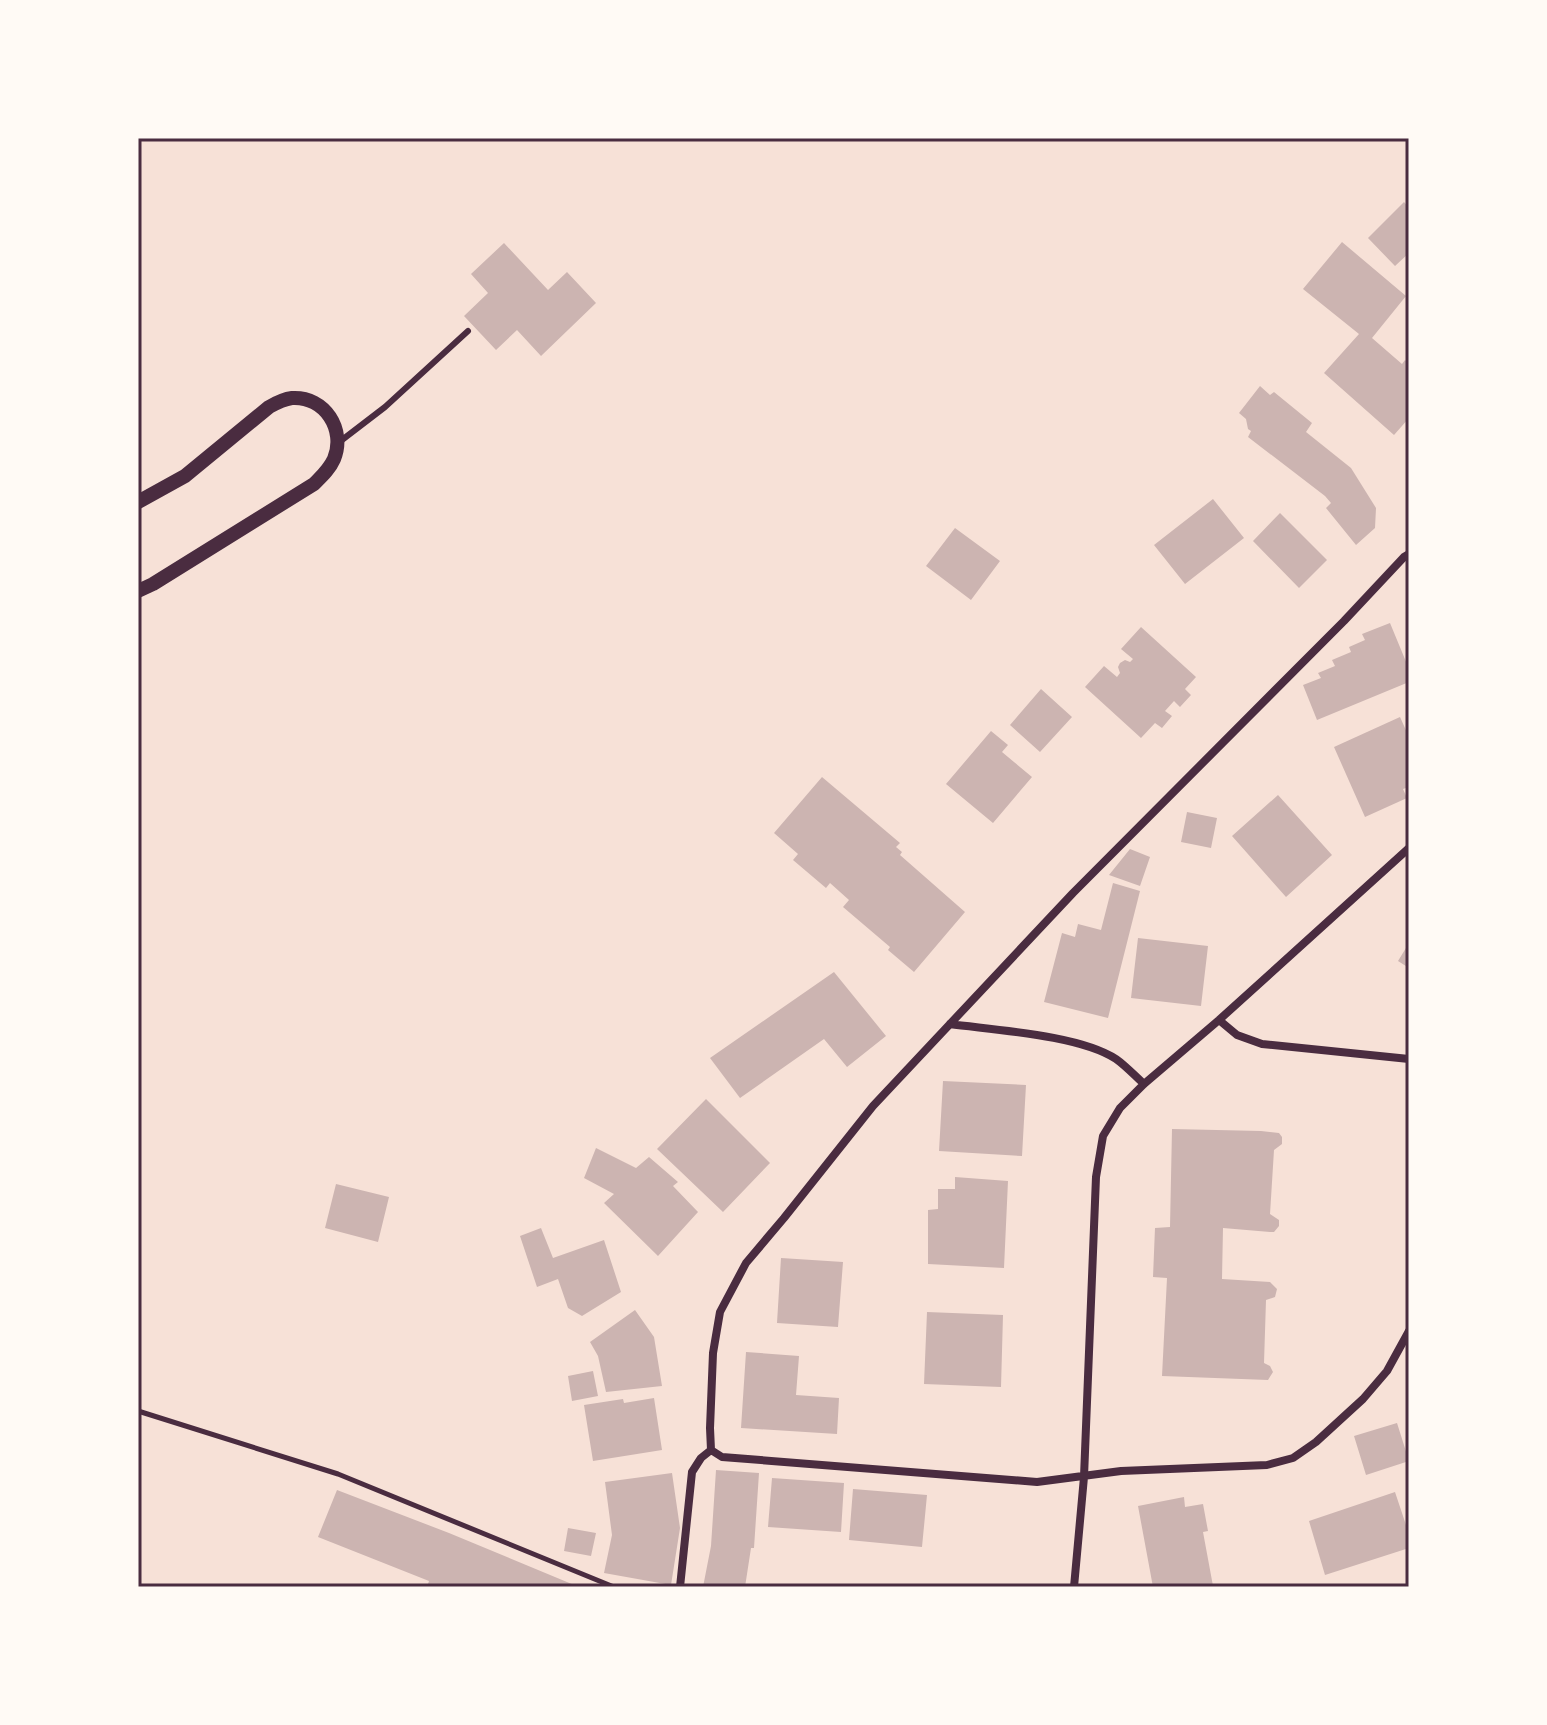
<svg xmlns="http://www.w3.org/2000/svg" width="1547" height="1725" viewBox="0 0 1547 1725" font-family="Barlow,sans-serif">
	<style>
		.building { fill: #ccb4b1 }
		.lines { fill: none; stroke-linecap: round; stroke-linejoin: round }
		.path { stroke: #4a2c40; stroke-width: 5 }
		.service { stroke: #4a2c40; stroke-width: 6 }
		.minor { stroke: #4a2c40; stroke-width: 8 }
		.tertiary { stroke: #4a2c40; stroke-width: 14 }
		.neatline { fill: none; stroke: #4a2c40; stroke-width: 3 }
	</style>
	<rect width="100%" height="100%" fill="#f7e1d7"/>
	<path class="building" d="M1404 202 1409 208V253L1395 266 1368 238Z
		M1342 242 1406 296 1372 338 1402 364 1405 360 1409 364V418L1394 435 1324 373 1359 334 1303 289Z
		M504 243 548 290 567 272 596 303 541 356 517 330 496 350 464 316 488 293 471 274Z
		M1260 386 1270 395 1274 392 1312 423 1306 432 1351 468 1376 508 1375 528 1356 545 1326 508 1331 503 1325 496 1248 437 1251 431 1248 429 1246 419 1239 413Z
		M1213 499 1244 538 1185 584 1154 545Z
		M1280 513 1327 560 1299 588 1253 541Z
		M955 528 1000 561 971 600 926 566Z
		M1390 623 1409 669V682L1317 720 1303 685 1321 678 1318 673 1335 666 1332 660 1351 652 1349 647 1365 640 1362 634Z
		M1141 627 1196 677 1185 689 1191 695 1180 707 1174 701 1165 711 1172 716 1162 728 1155 723 1141 738 1085 687 1104 666 1117 677 1120 673 1118 667 1120 663 1125 660 1130 662 1133 659 1121 649Z
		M1041 689 1072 717 1040 752 1010 725Z
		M1400 717 1409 737V787L1403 789 1407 798 1365 817 1334 747Z
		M991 731 1008 745 1002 752 1032 777 993 823 946 784Z
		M822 777 900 843 896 847 902 852 900 855 965 912 914 972 888 950 890 947 843 907 849 900 830 883 826 888 793 860 798 854 774 833Z
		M1278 795 1332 855 1286 897 1232 836Z
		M1187 812 1217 818 1211 848 1181 842Z
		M1130 849 1150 857 1140 886 1109 875Z
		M1113 883 1140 891 1108 1018 1044 1002 1062 933 1075 937 1078 924 1101 930Z
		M1138 938 1208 946 1201 1006 1131 998Z
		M1409 943V968L1398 961Z
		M834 972 886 1036 847 1067 824 1039 740 1098 710 1058Z
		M943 1081 1026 1085 1022 1156 939 1151Z
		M706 1099 770 1163 723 1212 657 1149Z
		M1172 1129 1261 1131 1279 1133 1282 1137V1144L1274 1150 1270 1214 1279 1220V1226L1274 1232H1270L1223 1228 1222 1279 1270 1282 1277 1289 1275 1297 1266 1300 1264 1363 1270 1366 1273 1372 1268 1380 1162 1376 1167 1278 1153 1277 1155 1228 1170 1227Z
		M596 1148 636 1168 649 1157 678 1182 673 1186 698 1212 658 1256 604 1203 614 1194 584 1178Z
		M955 1177 1008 1181 1004 1268 928 1264V1210L938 1209V1189H955Z
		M336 1184 389 1197 378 1242 325 1228Z
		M541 1228 553 1258 604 1240 621 1292 582 1316 568 1308 558 1279 537 1287 520 1236Z
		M781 1258 843 1262 838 1327 777 1323Z
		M635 1310 654 1337 662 1386 606 1392 598 1356 590 1342Z
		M927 1312 1003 1315 1001 1387 924 1384Z
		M746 1352 799 1356 796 1395 839 1398 837 1434 741 1428Z
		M593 1371 598 1396 572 1401 568 1376Z
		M654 1398 662 1450 593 1461 584 1405 623 1399 624 1403Z
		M1397 1423 1409 1461 1366 1475 1354 1436Z
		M716 1470 759 1473 754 1548H751L745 1587H703L711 1546Z
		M672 1473 680 1528 671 1585 604 1573 612 1535 605 1482Z
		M772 1478 844 1483 841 1532 768 1527Z
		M853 1489 927 1495 922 1547 849 1540Z
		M337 1490 449 1533 579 1587H427L429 1581 318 1537Z
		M1395 1492 1409 1534V1548L1325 1575 1309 1521Z
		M1184 1497 1185 1507 1203 1504 1208 1531 1203 1532 1213 1586 1153 1587 1138 1506Z
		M568 1528 596 1533 591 1556 564 1551Z"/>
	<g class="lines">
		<path class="path" d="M138 1411 338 1474 614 1587"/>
		<path class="service" d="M338 443 385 407 468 331"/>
		<path class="minor" d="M1219 1020 1237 1035 1262 1044 1409 1059
			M950 1024C994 1030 1080 1035 1116 1059 1126 1066 1135 1076 1144 1084
			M711 1450 710 1428 713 1353 720 1312 746 1263 784 1218 873 1106 1073 893 1344 621 1404 557 1409 554
			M711 1450 722 1457 1037 1482 1121 1471 1267 1465 1293 1458 1316 1442 1363 1399 1387 1371 1409 1331
			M680 1587 692 1472 701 1458 711 1450
			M1074 1587 1084 1477 1096 1177 1103 1136 1120 1108 1144 1084 1219 1020 1409 848"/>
		<path class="tertiary" d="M138 502 185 476 269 407C276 403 284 399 292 398 325 396 346 430 334 459 329 470 322 476 314 484L153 584 138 591"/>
	</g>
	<rect width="1547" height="1725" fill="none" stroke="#fffaf5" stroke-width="280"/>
	<rect x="140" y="140" width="1267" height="1445" class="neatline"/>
</svg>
